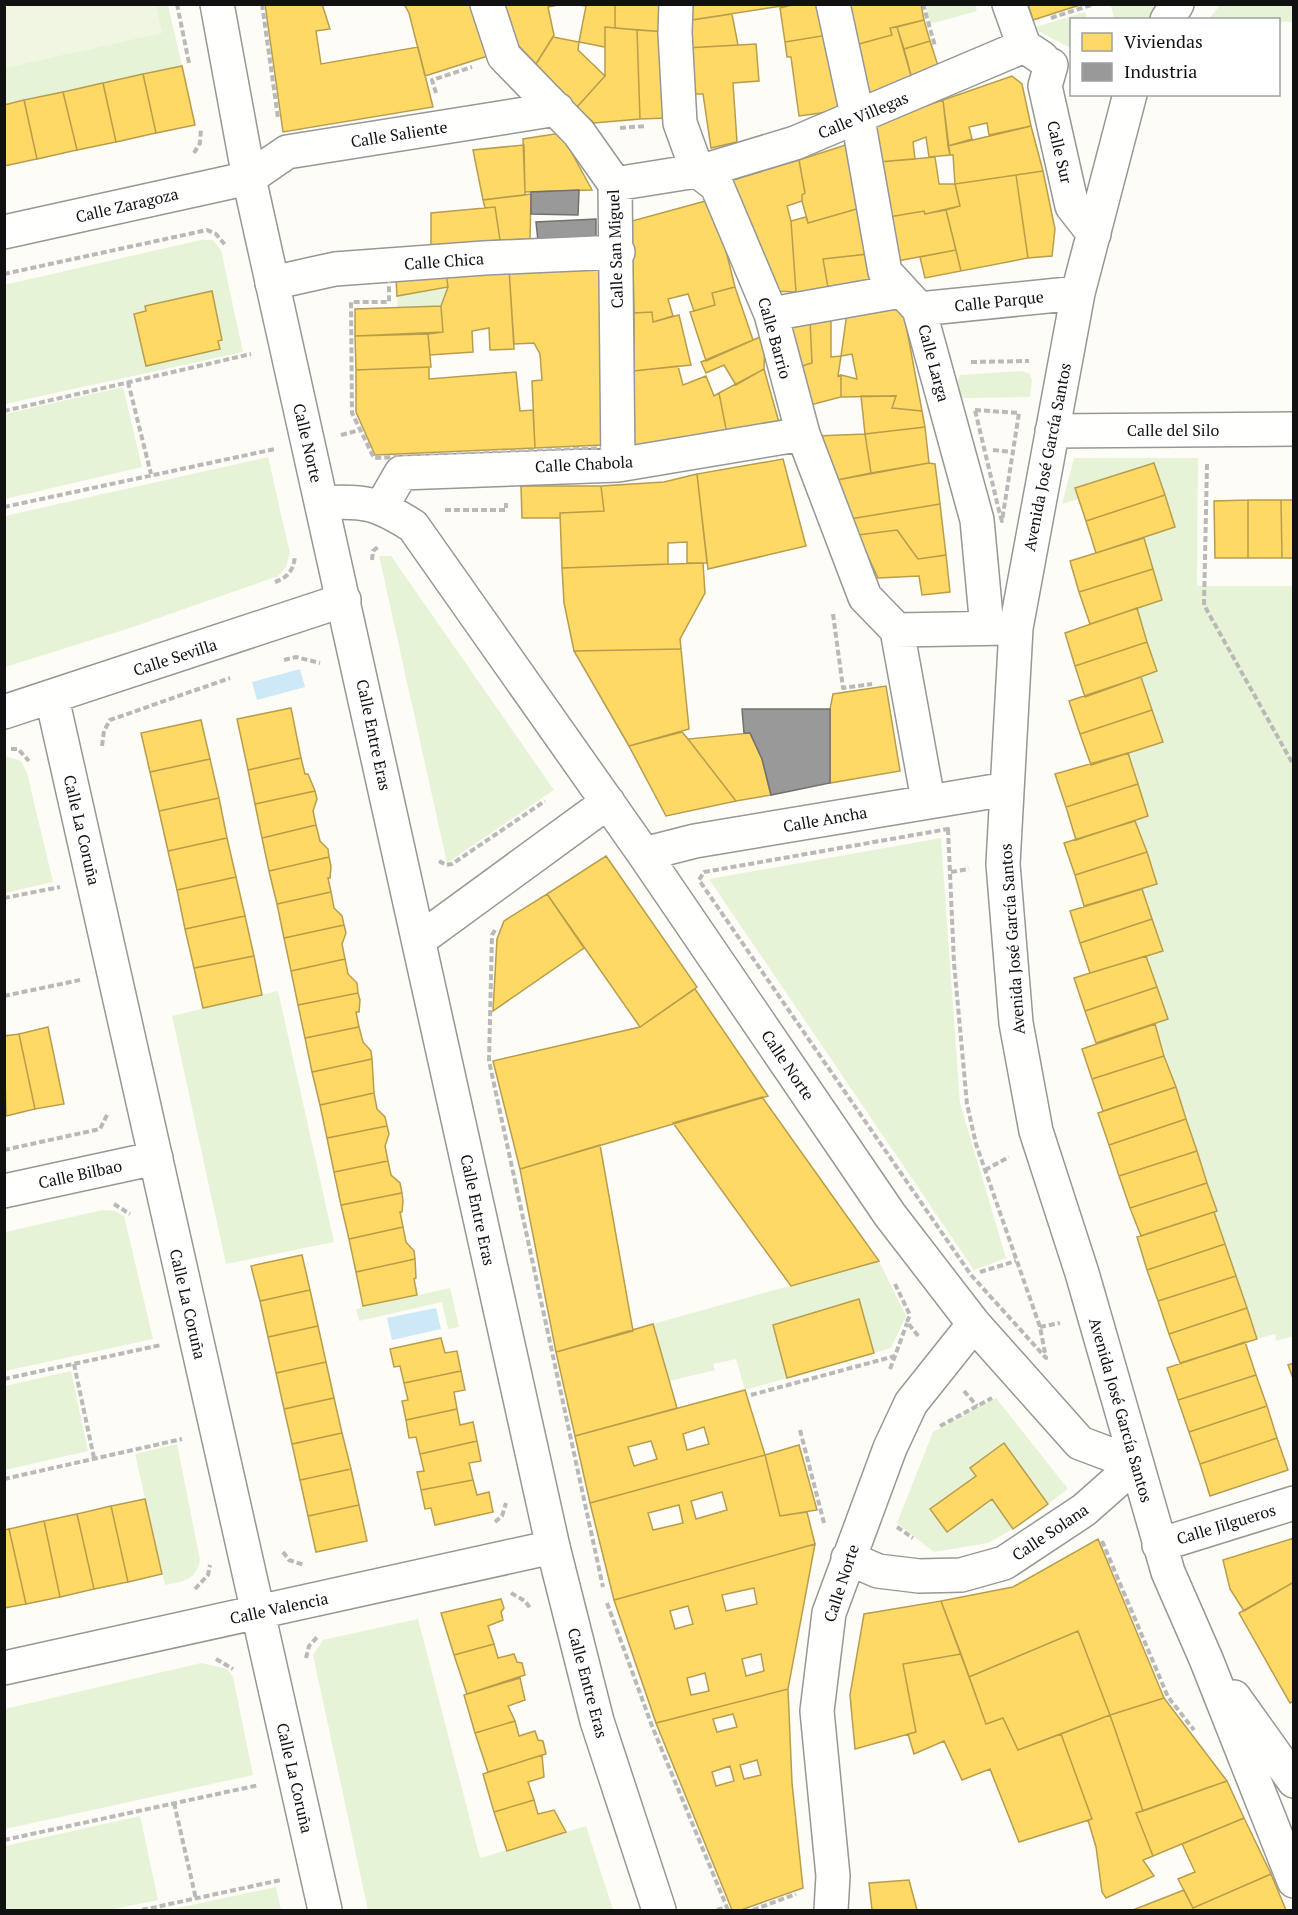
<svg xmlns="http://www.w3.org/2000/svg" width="1298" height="1915" viewBox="0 0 1298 1915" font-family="'PT Serif',serif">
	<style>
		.green { fill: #e7f3d7 }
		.pitch { fill: #f0f6e1 }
		.water { fill: #cde8f7 }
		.homes { fill: #ffd966; stroke: #b89d4c; stroke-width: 1.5; fill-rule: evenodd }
		.industry { fill: #999; stroke: #707070; stroke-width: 1.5 }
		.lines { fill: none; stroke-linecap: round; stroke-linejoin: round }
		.minor-casing { stroke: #979795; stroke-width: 36 }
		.tertiary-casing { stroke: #979795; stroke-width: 36 }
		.path { stroke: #b9b9b8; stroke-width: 4; stroke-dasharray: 6 3; stroke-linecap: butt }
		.minor { stroke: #fffffe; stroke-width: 33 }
		.tertiary { stroke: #fffffe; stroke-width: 33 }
		.labels { text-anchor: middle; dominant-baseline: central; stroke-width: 6; stroke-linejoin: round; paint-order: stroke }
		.street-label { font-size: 16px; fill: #111; stroke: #fff }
	</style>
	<rect width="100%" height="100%" fill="#fdfcf7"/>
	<path class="green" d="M4 5H168L182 66 5 105Z
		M926 5H975L977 11 930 24Z
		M1153 5 1155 13 1151 19H1114L1111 6Z
		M1220 5H1293V22L1209 19Z
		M1085 12 1087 19 1072 20 1071 48 1032 28Z
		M201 240H213L221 250 243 352 5 404 4 285Z
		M448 287 441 306 398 309 397 296Z
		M1022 371 1030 374 1032 380 1030 397 960 398 957 383 960 375Z
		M123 387 142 467 5 499V414Z
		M268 457 290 553 286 567 278 576 130 628 5 667V516Z
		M1074 458H1198L1197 586H1293L1294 1336 1276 1341 1275 1334 1257 1339 1214 1212 1217 1211 1155 1024 1168 1019 1146 956 1162 951 1142 889 1157 883 1135 821 1148 815 1128 753 1163 742 1141 677 1157 671 1137 608 1162 600 1144 538 1175 527 1154 463 1075 488 1078 499 1062 504Z
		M379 556H391L554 790 447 863Z
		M5 756 21 761 27 773 53 882 5 893Z
		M941 838 960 1103 1006 1258 974 1270 709 879Z
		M278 991 334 1242 226 1264 172 1016Z
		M103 1210 115 1211 124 1216 153 1339 5 1371V1232Z
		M879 1261 906 1316 891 1348 874 1353 859 1300 773 1325 787 1378 745 1390 736 1359 713 1364 715 1370 670 1381 653 1324Z
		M450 1288 459 1327 448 1329 442 1302 359 1321 356 1309Z
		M71 1371 88 1451 5 1470V1386Z
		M996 1398 1068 1489 1048 1504 976 1476 947 1531 992 1499 1013 1529 988 1543 934 1552 897 1523 933 1432Z
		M177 1444 200 1560C196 1581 184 1581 165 1585L135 1454Z
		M418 1619 480 1858 586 1826 613 1910H368L313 1655 323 1640Z
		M201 1663 227 1669 233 1677 253 1775 5 1829V1709Z
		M140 1816 158 1900 110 1910H5V1846Z
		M276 1887 281 1910H168Z"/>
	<path class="pitch" d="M4 5H156L162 33 5 68Z"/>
	<path class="water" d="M300 669 305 687 257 700 252 682Z
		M436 1308 441 1329 392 1340 387 1318Z"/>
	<path class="homes" d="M265 4H322L330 29 316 31 321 64 418 47 433 107 283 132Z
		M404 4H472L491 55 425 76 409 13Z
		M501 4H563L548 7 554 35 536 64 516 43Z
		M572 4H615V28L605 27V47L579 42 586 6Z
		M615 4H669L667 32 615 28Z
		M684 4H795L685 21Z
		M795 4H822L828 35 785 42 780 8Z
		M847 4H921L924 20 890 28 892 35 855 45Z
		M1028 4H1083L1033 20Z
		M732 14 738 45 686 48 685 21Z
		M924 20 930 41 904 49 897 27Z
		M605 27 637 30 640 119 594 123 577 107 605 76Z
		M897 27 912 79 866 96 855 45 892 35 890 28Z
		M637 30 667 32 669 118 640 119Z
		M828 35 843 110 799 116 791 57H787L785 42Z
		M553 37 579 42 578 50 605 76 577 107 536 64Z
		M930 41 939 69 912 79 904 49Z
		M756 44 759 81 733 83 737 142 711 148 703 94H688L686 48Z
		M182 66 195 125 156 133 143 74Z
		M143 74 156 133 116 142 103 83Z
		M1012 76 1022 84 1031 126 989 135 987 123 969 127 972 139 948 146 943 100Z
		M103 83 116 142 77 150 63 92Z
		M63 92 77 150 37 159 24 100Z
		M24 100 37 159 4 166V105Z
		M943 100 950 155 929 157 926 137 913 142 915 159 879 162 870 125Z
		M1031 126 1043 171 955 184 953 155H950L948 146Z
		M561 133 592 190 525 192 523 139Z
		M855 142 860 208 808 223 802 201V195L805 193 799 160Z
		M524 145 525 195 483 200 473 150Z
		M935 157 939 184H955L960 206 925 214 924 211 889 217 879 162Z
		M799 160 805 193 802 195V201L787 206 791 221 796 292 773 291 730 181Z
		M1043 171 1055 229 1052 256 1028 258 1016 175Z
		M1016 175 1028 258 961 271 946 210 960 206 955 184Z
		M531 194 530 239 500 240 495 207 485 208 483 200Z
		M713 199 735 287 712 293 715 305 694 311 688 294 668 299 673 316 653 322 652 312 634 313 632 221Z
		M495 207 500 240 431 246V213Z
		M860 208 868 254 823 259 829 293 796 292 791 221 806 217 808 223Z
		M946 210 956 250 897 261 889 217 924 211 925 214Z
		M956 250 961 271 925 278 920 257Z
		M868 254 874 287 829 293 823 259Z
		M604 260 602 445 535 448 532 381 542 380 540 354 534 343 514 344 509 269Z
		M509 269 514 349 490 350 489 328 472 331 473 352 430 355 428 334 443 332 441 306 448 287 446 274Z
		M446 274 448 287 397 296 396 278Z
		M735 287 753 340 706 361 690 312 715 305 712 293Z
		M212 291 222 340 218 341 220 349 146 366 134 314 146 311 145 306Z
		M902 303 922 411 892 408 896 396 841 397V375L857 379 852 354 841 356 847 313Z
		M441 306 443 332 355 336V309Z
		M652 312 653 322 679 315 691 365 634 371V313Z
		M831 317V357L841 356 838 376 841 375V397L806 406 792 369 812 363 810 320Z
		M810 320 812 363 792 369 783 326Z
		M428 334 431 367 356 370 355 336Z
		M765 335 764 369 736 385 724 365 706 373 701 362Z
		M678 366 683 385 706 376 714 396 719 393 727 434 633 451 634 371Z
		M429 367V379L516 372 520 411 533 410 535 448 375 455 356 412V370Z
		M764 369 780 426 727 434 719 393Z
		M861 396H896L892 408 922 411 925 427 865 434Z
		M925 427 929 463 871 473 865 434Z
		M865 434 871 473 832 481 817 436Z
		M783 459 806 546 708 569 697 474Z
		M929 463 935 464 940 504 850 519 832 481Z
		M1154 463 1165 495 1086 521 1075 488Z
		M697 474 707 563H687V542L668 543V564L562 568 560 513 604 511 601 486 664 482Z
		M521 486H601L604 511 560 513V518H522Z
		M1165 495 1175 527 1096 553 1086 521Z
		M1248 500H1281L1282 558H1248Z
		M1248 500V558H1215L1214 501Z
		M1281 500H1294V558H1282Z
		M940 504 946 555 918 559 897 530 858 535 850 519Z
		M897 530 918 559 946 555 950 592 922 595 919 576 878 578 858 535Z
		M1144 538 1153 569 1079 592 1070 561Z
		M703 563 705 593 680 639 681 649 574 651 564 603 562 568Z
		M1153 569 1162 600 1090 624 1079 592Z
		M1137 608 1147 642 1075 666 1065 633Z
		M1147 642 1157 671 1085 697 1075 666Z
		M681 649 689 729 629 746 574 651Z
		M1141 677 1152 710 1080 734 1069 701Z
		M886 686 900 771 830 783V709L833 694Z
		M291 708 301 758 248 770 237 719Z
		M1152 710 1163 742 1091 765 1080 734Z
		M201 720 210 759 150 772 141 733Z
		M682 732 688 739 736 801 666 816 629 746Z
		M750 733 762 759 771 795 736 801 688 739Z
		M1128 753 1138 784 1066 807 1055 774Z
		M301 758 305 774H308L315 791 255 804 248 770Z
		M210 759 219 798 159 811 150 772Z
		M1138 784 1148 816 1076 840 1066 807Z
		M315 791 317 799 313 811 316 825 262 838 255 804Z
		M219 798 227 838 168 851 159 811Z
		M1135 821 1147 852 1075 875 1064 843Z
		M316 825 320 841 328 849 329 857 269 871 262 838Z
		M227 838 236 877 177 890 168 851Z
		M1147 852 1157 884 1084 906 1075 875Z
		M606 856 697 987 640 1027 547 894Z
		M329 857 331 866 330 878H328L331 892 277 904 269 871Z
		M236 877 245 916 185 929 177 890Z
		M1142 889 1152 919 1080 943 1070 911Z
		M331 892 334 908 342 916 344 925 284 938 277 904Z
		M547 894 584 948 493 1011 497 939 504 921Z
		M245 916 254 956 194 968 185 929Z
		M1152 919 1163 951 1090 973 1080 943Z
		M344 925 346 933 342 944 345 959 291 971 284 938Z
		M254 956 262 995 203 1008 194 968Z
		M1146 956 1157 987 1085 1011 1074 978Z
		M345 959 348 974 357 983 358 993 298 1005 291 971Z
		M1157 987 1168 1019 1096 1043 1085 1011Z
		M695 989 768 1096 520 1169 493 1061 640 1027Z
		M358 993 360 1000 359 1012H356L359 1027 305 1038 298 1005Z
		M1155 1024 1164 1056 1092 1079 1082 1049Z
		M48 1027 64 1104 35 1109 19 1034Z
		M359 1027 363 1042 371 1051 372 1059 312 1072 305 1038Z
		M19 1034 35 1109 6 1116 4 1036Z
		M1164 1056 1176 1087 1103 1111 1092 1079Z
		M372 1059 374 1093 320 1105 312 1072Z
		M1176 1087 1186 1119 1109 1145 1098 1113Z
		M374 1093 377 1109 385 1117 387 1126 327 1138 320 1105Z
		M762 1097 836 1201 879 1261 791 1286 673 1123Z
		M1186 1119 1197 1151 1119 1176 1109 1145Z
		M387 1126 389 1134 385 1146 388 1161 334 1172 327 1138Z
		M600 1145 633 1331 556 1352 520 1169Z
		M1197 1151 1207 1183 1130 1208 1119 1176Z
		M388 1161 391 1175 400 1183 402 1193 341 1205 334 1172Z
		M1207 1183 1217 1211 1141 1236 1130 1208Z
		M402 1193 403 1201 402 1212H400L403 1227 349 1239 341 1205Z
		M1214 1212 1225 1244 1147 1270 1137 1237Z
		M403 1227 406 1242 414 1251 415 1259 356 1272 349 1239Z
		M1225 1244 1236 1276 1158 1301 1147 1270Z
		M302 1255 310 1290 260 1301 251 1266Z
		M415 1259 416 1278 414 1279 417 1295 363 1306 356 1272Z
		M1236 1276 1247 1308 1169 1334 1158 1301Z
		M310 1290 318 1326 268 1337 260 1301Z
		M859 1299 874 1353 787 1378 773 1325Z
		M1247 1308 1257 1339 1180 1363 1169 1334Z
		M653 1324 677 1408 575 1436 556 1352Z
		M318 1326 326 1362 276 1373 268 1337Z
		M441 1338 445 1353 457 1351 461 1371 404 1383 400 1366 394 1367 390 1349Z
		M1245 1342 1256 1375 1178 1400 1167 1368Z
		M326 1362 334 1398 284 1409 276 1373Z
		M1294 1363V1381L1288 1365Z
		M461 1371 465 1390 454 1392 457 1409 406 1420 402 1401 408 1400 404 1383Z
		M1256 1375 1267 1406 1189 1432 1178 1400Z
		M745 1390 765 1455 590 1503 575 1436ZM704 1427 709 1444 687 1450 683 1434ZM651 1441 657 1459 634 1466 628 1447Z
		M334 1398 342 1433 292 1444 284 1409Z
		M1267 1406 1277 1438 1200 1464 1189 1432Z
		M457 1409 460 1425 473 1422 477 1441 420 1454 416 1437 409 1438 406 1420Z
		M342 1433 351 1469 300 1480 292 1444Z
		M1277 1438 1288 1470 1210 1496 1200 1464Z
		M477 1441 481 1461 469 1463 473 1480 421 1490 417 1472 424 1471 420 1454Z
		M1004 1443 1048 1504 1013 1529 992 1499 947 1532 930 1509 976 1476 970 1468Z
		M799 1445 817 1510 780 1516 765 1455Z
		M765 1455 780 1516 807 1512 815 1544 614 1600 590 1503ZM722 1492 727 1510 696 1519 691 1501ZM679 1505 683 1523 653 1530 648 1513Z
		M351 1469 359 1505 308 1516 300 1480Z
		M473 1480 477 1495 489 1492 493 1512 435 1525 431 1508 425 1509 421 1490Z
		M145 1499 162 1574 128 1582 111 1506Z
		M359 1505 367 1541 316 1552 308 1516Z
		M111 1506 128 1582 94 1589 77 1514Z
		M77 1514 94 1589 60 1597 44 1521Z
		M44 1521 60 1597 26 1604 9 1529Z
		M9 1529 26 1604 4 1608V1530Z
		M1294 1538V1582L1244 1611 1230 1589 1223 1560Z
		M1098 1539 1164 1698 1110 1715 1078 1631 969 1677 941 1601 1013 1587Z
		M815 1544 788 1689 656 1723 614 1600ZM754 1588 757 1604 726 1611 722 1595ZM688 1606 693 1624 675 1629 670 1611ZM761 1654 764 1671 746 1676 742 1659ZM705 1673 709 1691 691 1695 687 1678Z
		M1294 1582V1701L1290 1703 1239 1613Z
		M501 1599 504 1608 501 1612 503 1620 488 1626 494 1644 454 1655 441 1613Z
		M941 1601 961 1654 903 1664 916 1732 855 1749 850 1695 864 1614Z
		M1078 1631 1110 1715 1018 1750 1003 1718 986 1724 969 1677Z
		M494 1644 498 1658 514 1654 517 1662 522 1663 525 1675 467 1694 454 1655Z
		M961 1654 986 1724 1003 1718 1018 1750 1061 1734 1092 1819 1019 1842 990 1769 962 1780 944 1741 914 1754 908 1734 916 1732 903 1664Z
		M520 1678 525 1700 508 1706 515 1721 475 1733 464 1695Z
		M788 1689 792 1783 803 1888 741 1910H732L656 1723ZM733 1714 737 1727 717 1732 713 1719ZM757 1760 761 1775 744 1779 740 1765ZM730 1766 734 1781 716 1786 712 1772Z
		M1164 1698 1227 1781 1143 1811 1110 1715Z
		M1110 1715 1143 1811 1136 1813 1153 1856 1143 1860 1154 1876 1106 1898 1102 1892 1096 1847 1088 1820 1092 1819 1061 1734Z
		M515 1721 519 1736 535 1731 538 1740 543 1741 546 1754 488 1772 475 1733Z
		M542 1755 544 1777 528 1782 534 1800 494 1812 483 1774Z
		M1227 1781 1244 1818 1153 1856 1136 1813Z
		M534 1800 538 1814 554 1810 566 1832 507 1851 494 1812Z
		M1244 1818 1271 1874 1193 1908 1178 1879 1195 1872 1182 1844Z
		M1271 1874 1286 1910H1194L1193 1908Z
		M909 1880 917 1910H872L869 1883Z
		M1184 1890 1194 1910H1133Z"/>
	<path class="industry" d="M579 190 578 215 531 214V192Z
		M596 219V237L538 241 536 222Z
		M742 709H830V783L771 795 762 759 750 733H744Z"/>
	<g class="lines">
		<g class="minor-casing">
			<path id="minor" d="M487 4 504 56 579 133 615 184 618 465
				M676 4 675 33 680 123 697 170 717 186 771 314 803 434 865 597 897 630 928 800
				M833 4 858 119 885 272 919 309 977 520 987 628
				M1009 4 1024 46 1042 58
				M1167 20 1177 4
				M1051 65 1045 86 1072 206 1094 234
				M1130 94 1078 293 1016 628 1003 864 1016 1023 1036 1131 1082 1273 1168 1572 1206 1659 1294 1881
				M615 184 709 169 795 143 1024 46
				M4 232 249 178 287 152 557 109
				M272 283 335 269 484 258 618 252
				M919 309 1078 293
				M771 314 901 291
				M1052 431 1294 429
				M322 503C364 500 377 503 413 526L644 854 890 1215 974 1324 1080 1443 1136 1464
				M382 506 401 473 618 465 803 434
				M897 630 1009 628
				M52 698 325 1910
				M4 712 344 600
				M644 854 695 841 1007 789
				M419 940 608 802
				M4 1191 156 1158
				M1159 1545 1294 1503
				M848 1558 878 1571 919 1576 961 1575 1004 1563 1084 1510 1136 1464
				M4 1668 553 1547
				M1234 1697 1294 1781
				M831 1910 833 1876 817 1711 829 1613 890 1448 911 1403 974 1324"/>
		</g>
		<g class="tertiary-casing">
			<path id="tertiary" d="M217 4 249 178 553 1547 597 1721 659 1910"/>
		</g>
		<path class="path" d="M177 4 189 63
			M262 4 278 118
			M923 4 935 46
			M1051 18 1094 4
			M436 93 432 80 472 67
			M620 128 646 126
			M194 153 200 143 201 129
			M606 257 604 448 374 458 352 413 351 302H389V275Z
			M4 274 207 230 216 234 226 246
			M971 362 1029 361
			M128 382 151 474
			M975 410 1019 413 1002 521 1000 515Z
			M4 411 251 354
			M341 435 360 430
			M993 450 1012 452
			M1207 464 1204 605 1294 766
			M4 507 275 449
			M445 510H506V503
			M372 560 373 551 379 546
			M275 582C289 577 294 569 295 555
			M833 614 843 688 872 684
			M284 660 296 657 320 663
			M102 746 104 731 110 720 230 678
			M11 749H18L29 761
			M948 829 954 963 967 1104 976 1144 1040 1327 1046 1358 971 1275 699 880 704 872Z
			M439 861 446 865 452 864 545 801
			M951 872 969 869
			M4 898 60 887
			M495 930 492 935 489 1061 603 1587
			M4 996 80 980
			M4 1150 100 1129 108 1113
			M985 1170 1009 1157
			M114 1204 130 1214
			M980 1272 1016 1261
			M895 1284 910 1315 907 1322 919 1337
			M1040 1327 1060 1323
			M74 1364 94 1458
			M890 1369 895 1356
			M4 1379 161 1345
			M964 1391 977 1406
			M751 1395 895 1356 907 1323
			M940 1426 992 1398
			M800 1430 824 1523
			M4 1479 182 1439
			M495 1522 502 1516 506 1503
			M897 1527 913 1538
			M1102 1541 1168 1697 1194 1730
			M283 1552 289 1560 304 1565
			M195 1589 208 1575 210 1565
			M511 1593 525 1601 530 1608
			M607 1603 652 1726 728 1910
			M306 1658 309 1646 318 1636
			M216 1659 233 1669
			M174 1803 196 1899
			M4 1840 259 1785
			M142 1910 281 1880
			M717 1910 726 1907
			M753 1910 796 1894"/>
		<use href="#minor" class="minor"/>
		<use href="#tertiary" class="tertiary"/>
	</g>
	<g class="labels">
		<g class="street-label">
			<text transform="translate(863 115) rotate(-23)">Calle Villegas</text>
			<text transform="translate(399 134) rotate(-9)">Calle Saliente</text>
			<text transform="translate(1060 152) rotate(77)">Calle Sur</text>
			<text transform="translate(127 205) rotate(-13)">Calle Zaragoza</text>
			<text transform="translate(615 249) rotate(-92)">Calle San Miguel</text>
			<text transform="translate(444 261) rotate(-4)">Calle Chica</text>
			<text transform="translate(999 301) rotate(-6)">Calle Parque</text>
			<text transform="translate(775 338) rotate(74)">Calle Barrio</text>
			<text transform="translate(934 363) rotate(75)">Calle Larga</text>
			<text x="1173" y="430">Calle del Silo</text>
			<text transform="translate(308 443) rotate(77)">Calle Norte</text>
			<text transform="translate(1047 457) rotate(-79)">Avenida José García Santos</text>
			<text transform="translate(584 464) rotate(-3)">Calle Chabola</text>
			<text transform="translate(175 657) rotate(-18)">Calle Sevilla</text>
			<text transform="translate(374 735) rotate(78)">Calle Entre Eras</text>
			<text transform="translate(825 819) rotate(-10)">Calle Ancha</text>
			<text transform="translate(82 830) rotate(77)">Calle La Coruña</text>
			<text transform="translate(1012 939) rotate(-94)">Avenida José García Santos</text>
			<text transform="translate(788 1065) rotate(56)">Calle Norte</text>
			<text transform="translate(80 1174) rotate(-12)">Calle Bilbao</text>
			<text transform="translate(478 1210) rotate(78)">Calle Entre Eras</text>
			<text transform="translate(188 1304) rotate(77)">Calle La Coruña</text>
			<text transform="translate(1121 1410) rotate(74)">Avenida José García Santos</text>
			<text transform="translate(1226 1524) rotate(-17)">Calle Jilgueros</text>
			<text transform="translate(1050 1532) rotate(-34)">Calle Solana</text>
			<text transform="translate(841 1583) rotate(-72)">Calle Norte</text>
			<text transform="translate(279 1608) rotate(-12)">Calle Valencia</text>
			<text transform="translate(588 1683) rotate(75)">Calle Entre Eras</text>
			<text transform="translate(295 1778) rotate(77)">Calle La Coruña</text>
		</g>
	</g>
	<rect width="1298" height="1915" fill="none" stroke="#111111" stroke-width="12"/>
	<rect x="1070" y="18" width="210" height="78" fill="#ffffff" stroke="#a0a0a0" stroke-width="1.5"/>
	<rect x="1082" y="33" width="30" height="18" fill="#ffd966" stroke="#a0a0a0" stroke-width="1.5"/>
	<text x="1124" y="48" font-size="18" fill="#111111">Viviendas</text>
	<rect x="1082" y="63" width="30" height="18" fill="#999999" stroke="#a0a0a0" stroke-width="1.5"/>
	<text x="1124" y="78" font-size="18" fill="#111111">Industria</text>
</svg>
